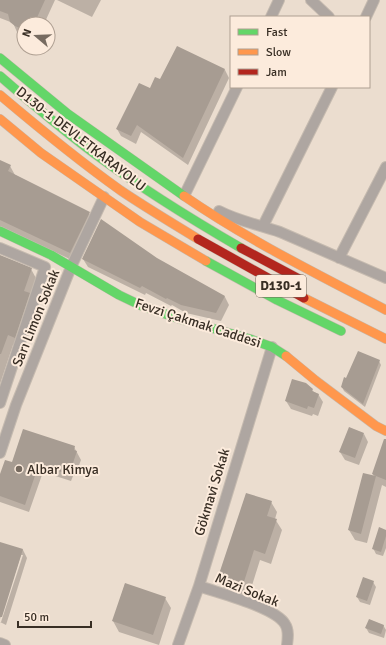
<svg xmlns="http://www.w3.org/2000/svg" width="386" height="645" viewBox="0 0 386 645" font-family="Signika,sans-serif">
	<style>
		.shadow { fill: #0003 }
		.building { fill: #a79c92 }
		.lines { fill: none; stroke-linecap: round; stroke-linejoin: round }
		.street-casing { stroke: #c5baaf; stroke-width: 12 }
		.fast-casing { stroke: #c5baaf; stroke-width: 10 }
		.slow-casing { stroke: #c5baaf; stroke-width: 10 }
		.jam-casing { stroke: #c5baaf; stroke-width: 10 }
		.street { stroke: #aea6a1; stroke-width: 10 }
		.fast { stroke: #63d668; stroke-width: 9 }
		.slow { stroke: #ff974d; stroke-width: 9 }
		.jam { stroke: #b3261e; stroke-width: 9 }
		.poi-dot { fill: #776b60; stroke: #fcebdc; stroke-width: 1.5 }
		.labels { text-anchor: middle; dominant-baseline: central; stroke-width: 4; stroke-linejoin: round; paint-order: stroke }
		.shield { fill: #fcebdc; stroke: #73675b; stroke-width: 1 }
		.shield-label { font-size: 13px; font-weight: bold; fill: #382e24 }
		.street-label { font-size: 14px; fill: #382e24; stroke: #fcebdc }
		.poi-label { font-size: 14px; fill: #382e24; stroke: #fcebdc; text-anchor: start }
	</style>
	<rect width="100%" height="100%" fill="#ebddcf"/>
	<path class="shadow" d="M0 0H55L44 24H24V37L17 32 13 23 0 18Z
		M57 0H101L92 17Z
		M225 70 229 78 188 165 141 132 136 144 121 136 117 129 150 89 160 81Z
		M0 161 10 166 15 175 89 213 94 222 76 262 0 226Z
		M0 256 31 269 37 280 21 347 13 345 0 384Z
		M83 259H156L225 297 229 305 221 321 186 313 172 305 171 306 146 293 145 295 88 267Z
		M379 361 381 365 365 407 344 391 342 387 347 379Z
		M312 390 314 392 318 394 323 402 318 416 313 414 312 416 291 409 286 401Z
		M364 434 368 442 359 465 345 460 340 452Z
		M386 441V487L382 485 367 543 355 540 349 530 374 477 373 474Z
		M74 447 81 460 75 476H73L71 481 43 472 29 512 0 502V478L13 463Z
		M271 502 277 512 275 519 282 530 271 564 260 560 248 598 224 590 218 580Z
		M386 531V548L383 556 376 554 373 548Z
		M0 543 23 550 27 558 6 625 0 622H1L23 555H21L0 619Z
		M373 582 376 587 370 605 360 602 357 597Z
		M125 584 165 598 171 608 159 645 119 632 113 621Z
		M383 625 386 630 384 638 369 633 366 628Z"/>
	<path class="building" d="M0 0H45L34 24H24V30L15 26 10 22 8 14 0 11Z
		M177 46 225 69 183 158 137 125 131 136 116 129 139 83 150 88 155 77 160 79Z
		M0 160 11 165 8 171 90 212 70 253 0 220Z
		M101 219 157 258 225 296 216 313 181 305 167 298 166 299 142 286 140 288 82 259Z
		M0 255 32 268 24 291 30 293 15 338 8 335 1 354H0Z
		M358 351 380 360 363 404 341 387 344 377 346 378Z
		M292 379 306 383 313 389 312 391 319 394 314 408 308 406 307 409 285 401Z
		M349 427 364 433 355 458 339 452Z
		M23 429 75 446 74 450 77 451 71 469 68 468 67 474 39 464 25 505 0 496V474L5 460 12 462Z
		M384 439H386V480L376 476 361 534 348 530 363 473 376 476 372 474Z
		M246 493 272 501 267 516 277 519 265 554 254 550 242 588 217 580Z
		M379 527 386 530V536L381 552 372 549Z
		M0 542 23 549 2 617H0Z
		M363 577 374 581 367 601 356 597Z
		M125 583 166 597 153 635 112 621Z
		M369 619 384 625 381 634 365 628Z"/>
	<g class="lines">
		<g class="street-casing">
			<path id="street" d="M311 0 329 17
				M271 17 279 0
				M366 17 374 0
				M186 192 237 87
				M219 211C238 221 260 225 280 232 315 247 351 263 386 278
				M263 226 332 87
				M0 248 45 267 0 403
				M339 258 386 167
				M0 453 16 405 71 267 104 197
				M199 586C218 593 275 607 285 624 289 630 288 638 287 645
				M0 643 5 645
				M178 645 199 586 272 347"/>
		</g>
		<g class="fast-casing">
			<path id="fast" d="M0 58 68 114 184 196
				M0 76C31 103 62 129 95 154 141 188 191 219 241 248
				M0 231 51 255 119 295 142 306 180 319 250 339 272 347 286 356
				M206 261 277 300 341 331"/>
		</g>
		<g class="slow-casing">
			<path id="slow" d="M0 95C39 128 78 160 120 190 145 207 172 223 198 239
				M0 119 41 153 140 222 206 261
				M184 196C248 240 317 274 386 310
				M304 298 386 339
				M286 356 315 380 376 426 386 431"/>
		</g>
		<g class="jam-casing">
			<path id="jam" d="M198 239 304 298
				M241 248 301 280"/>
		</g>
		<use href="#street" class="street"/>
		<use href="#fast" class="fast"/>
		<use href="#slow" class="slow"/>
		<use href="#jam" class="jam"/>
	</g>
	<circle class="poi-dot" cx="19" cy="469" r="4"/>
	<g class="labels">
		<rect class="shield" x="256" y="275" width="50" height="22" rx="3"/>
		<g class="shield-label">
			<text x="281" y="286">D130-1</text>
		</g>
		<g class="street-label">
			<text transform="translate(81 139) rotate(38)">D130-1 DEVLETKARAYOLU</text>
			<text transform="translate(36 318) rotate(-68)">Sarı Limon Sokak</text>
			<text transform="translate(198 323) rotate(18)">Fevzi Çakmak Caddesi</text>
			<text transform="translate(212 492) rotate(-73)">Gökmavi Sokak</text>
			<text transform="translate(247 590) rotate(22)">Mazi Sokak</text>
		</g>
		<g class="poi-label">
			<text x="27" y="469">Albar Kimya</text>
		</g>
	</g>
	<rect x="230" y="16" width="140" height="72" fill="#fcebdc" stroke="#ae9f92"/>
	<rect x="238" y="29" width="20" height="6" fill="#63d668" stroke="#ae9f92"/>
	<text x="266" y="36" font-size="12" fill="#382e24">Fast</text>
	<rect x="238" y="49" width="20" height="6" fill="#ff974d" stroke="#ae9f92"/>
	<text x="266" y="56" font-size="12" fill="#382e24">Slow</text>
	<rect x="238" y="69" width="20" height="6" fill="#b3261e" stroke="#ae9f92"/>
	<text x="266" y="76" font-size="12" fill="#382e24">Jam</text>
	<g transform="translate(36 36) rotate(289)"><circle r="19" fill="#fcebdc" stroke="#ae9f92"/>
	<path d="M0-3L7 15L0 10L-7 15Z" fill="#776b60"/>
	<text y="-6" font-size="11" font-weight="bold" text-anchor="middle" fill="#382e24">N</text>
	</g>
	<path d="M18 621v6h73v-6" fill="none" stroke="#382e24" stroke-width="2"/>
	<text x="24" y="621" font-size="12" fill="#382e24" stroke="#fcebdc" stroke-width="3" paint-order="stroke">50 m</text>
</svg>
